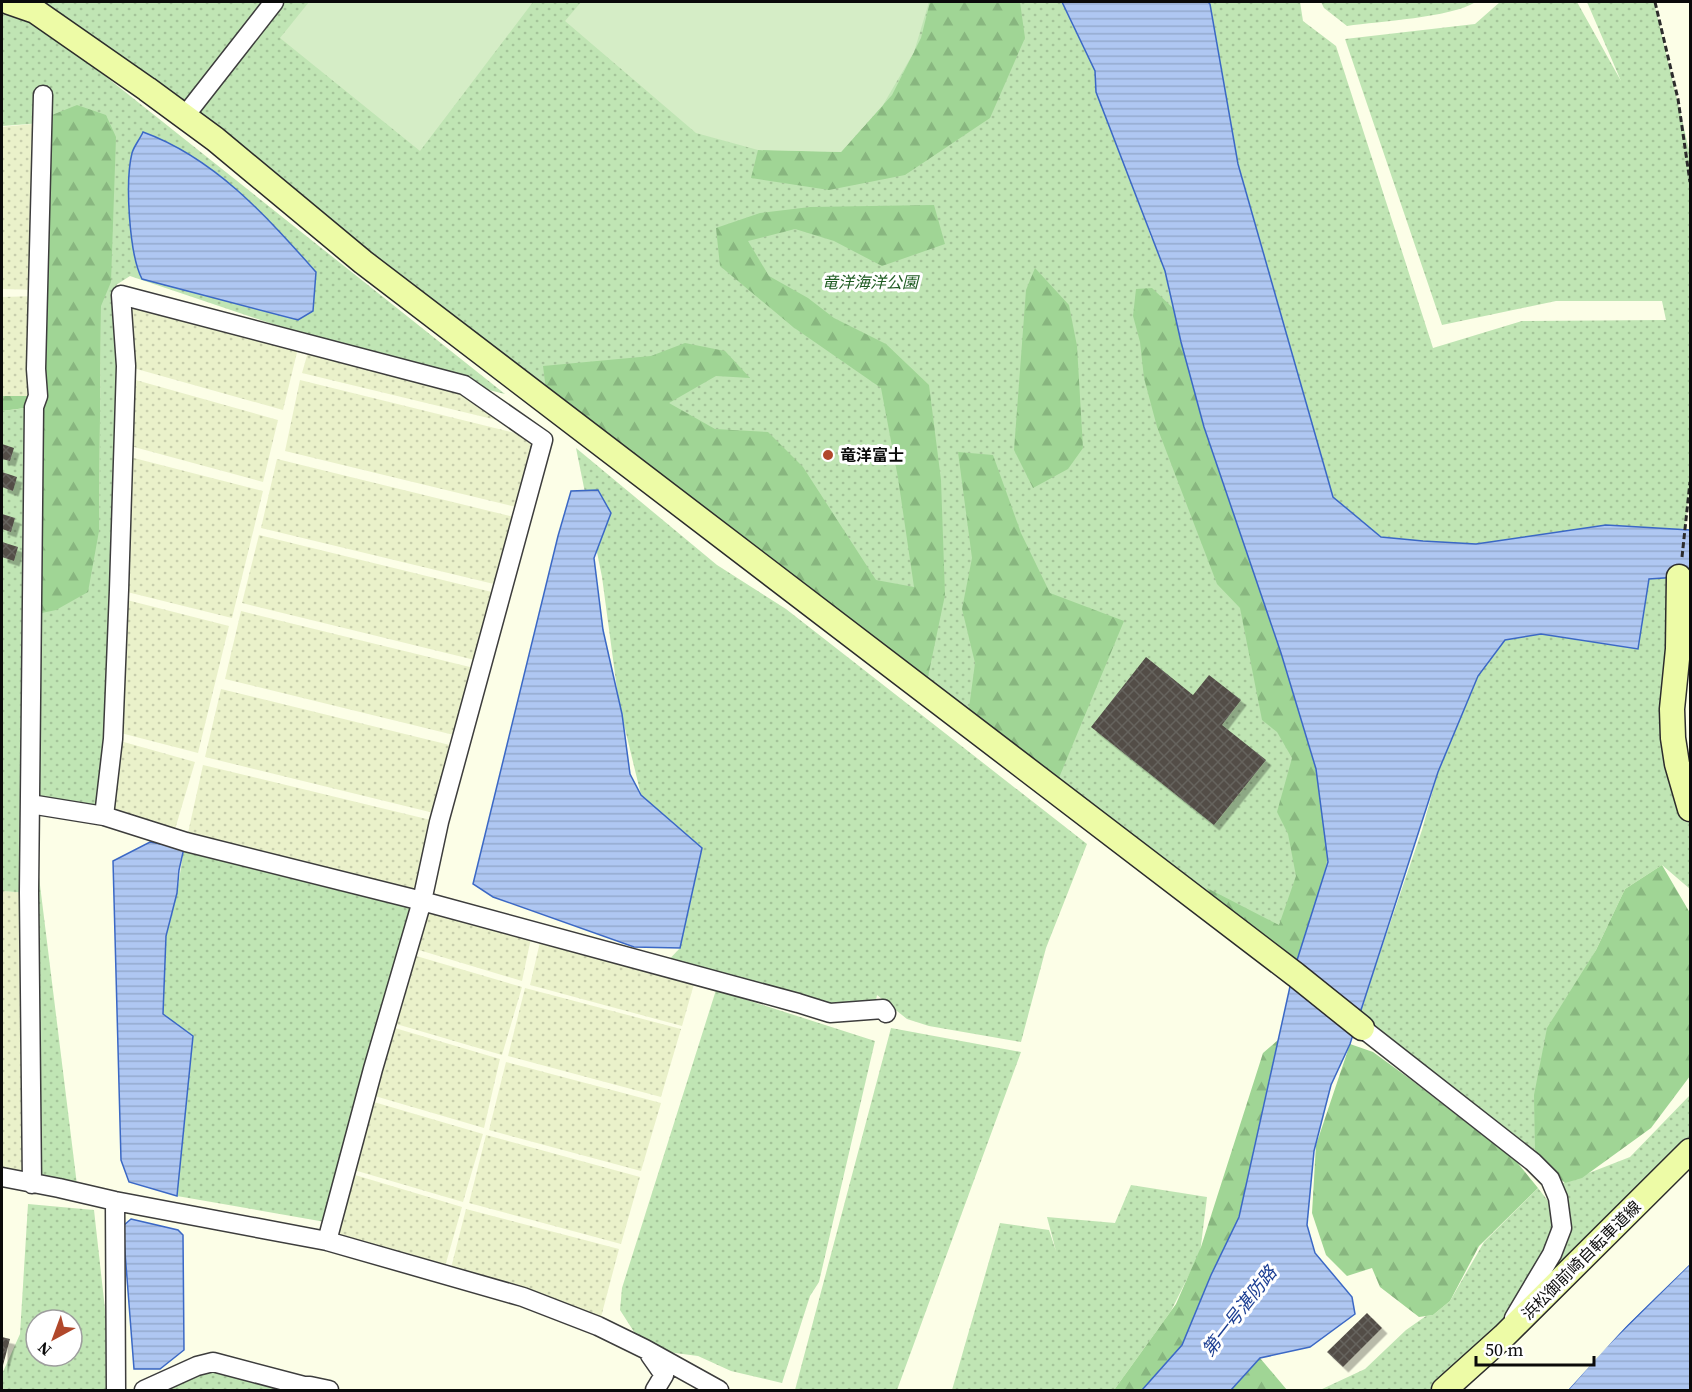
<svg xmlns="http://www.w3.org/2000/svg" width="1692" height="1392" viewBox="0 0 1692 1392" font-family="'Source Serif 4','Noto Sans JP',serif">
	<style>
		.farmland { fill: url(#farmland-dots) }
		.grass { fill: url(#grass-dots); fill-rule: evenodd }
		.forest { fill: url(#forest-firs) }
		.pitch { fill: #d5edc6 }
		.water { fill: url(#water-rules); stroke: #3b68c5; stroke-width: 1.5 }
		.pier { fill: #fcfee7 }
		.building { fill: url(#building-cross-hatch); filter: url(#shadow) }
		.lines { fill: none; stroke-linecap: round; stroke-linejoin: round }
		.street-casing { stroke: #3d3d3d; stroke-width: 21 }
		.secondary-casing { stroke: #2c2c2c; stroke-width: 27 }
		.path { stroke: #2c2c2c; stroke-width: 3; stroke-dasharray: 6 3; stroke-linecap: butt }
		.street { stroke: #fff; stroke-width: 18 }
		.secondary { stroke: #edfba6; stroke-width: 24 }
		.poi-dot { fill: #b1482b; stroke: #fff; stroke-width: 2 }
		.labels { text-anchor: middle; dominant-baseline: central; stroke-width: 6; stroke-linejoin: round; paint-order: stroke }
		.park-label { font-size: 16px; font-style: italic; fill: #1f5c23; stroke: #fff }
		.poi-label { font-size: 16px; font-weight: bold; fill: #0a0a0a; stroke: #fff; text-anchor: start }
		.street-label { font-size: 16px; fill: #0a0a0a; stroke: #fff }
		.water-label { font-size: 18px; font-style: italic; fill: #1b3e93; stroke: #fff }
	</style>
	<defs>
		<pattern id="farmland-dots" width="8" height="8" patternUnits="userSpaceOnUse" patternTransform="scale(1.5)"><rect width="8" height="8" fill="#eaf1ca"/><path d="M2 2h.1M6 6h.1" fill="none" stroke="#c7cdac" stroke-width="1.8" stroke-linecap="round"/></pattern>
		<pattern id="grass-dots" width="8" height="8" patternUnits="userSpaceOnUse" patternTransform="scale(1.5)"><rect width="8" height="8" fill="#c0e5b4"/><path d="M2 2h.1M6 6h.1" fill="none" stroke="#a4c399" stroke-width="1.8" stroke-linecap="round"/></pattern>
		<pattern id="forest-firs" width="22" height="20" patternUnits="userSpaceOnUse" patternTransform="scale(1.5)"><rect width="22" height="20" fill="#a0d595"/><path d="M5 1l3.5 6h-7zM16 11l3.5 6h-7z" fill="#88b67f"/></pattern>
		<pattern id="water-rules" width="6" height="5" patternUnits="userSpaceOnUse" patternTransform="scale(1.5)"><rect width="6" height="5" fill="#afc7f2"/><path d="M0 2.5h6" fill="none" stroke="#95aace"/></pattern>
		<pattern id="building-cross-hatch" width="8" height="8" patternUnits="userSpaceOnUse" patternTransform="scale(1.5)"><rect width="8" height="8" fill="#524e47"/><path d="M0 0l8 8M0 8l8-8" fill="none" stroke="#66635d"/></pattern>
		<filter id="shadow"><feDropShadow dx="5.5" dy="5.5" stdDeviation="0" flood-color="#0004"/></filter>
	</defs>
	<rect width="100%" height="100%" fill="#fcfee7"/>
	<path class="farmland" d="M42 123 38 290 2 289V127Z
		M121 295 300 340 283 410 126 366Z
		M37 296 38 396H2V297Z
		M310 345 464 385 525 427 302 373Z
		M125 377 278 420 263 482 123 444Z
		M300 380 543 440 524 509 285 451Z
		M122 455 263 491 232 618 119 590Z
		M277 459 514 517 498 585 261 528Z
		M259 535 496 593 479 661 242 603Z
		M119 598 229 626 198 753 113 731Z
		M241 611 478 669 462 737 225 679Z
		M221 689 458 747 442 815 205 757Z
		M113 739 195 762 173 836 104 816Z
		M203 765 439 822 422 901 531 938 522 981 409 947 186 842Z
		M2 891 29 893 21 1017 32 1184 2 1177Z
		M540 942 694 984 682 1026 530 985Z
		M406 953 522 987 502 1055 386 1021Z
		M525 988 681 1029 661 1097 508 1056Z
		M388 1026 500 1059 484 1128 368 1094Z
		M506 1062 661 1103 641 1171 489 1130Z
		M367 1100 483 1134 463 1202 347 1168Z
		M486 1135 640 1177 621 1244 469 1203Z
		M345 1172 462 1207 444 1270 328 1237Z
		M466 1209 619 1249 601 1317 449 1276Z"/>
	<path class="grass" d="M2 2H1068L1095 71 1096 92 1108 100 1151 238 1155 240 1171 286 1168 289 1182 329 1190 378 1204 427 1297 705 1324 797 1328 862 1293 973 555 397 381 259 184 117 80 56 505 394 412 371 130 276 116 285 124 419 104 816 30 793V804L78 1193 32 1184 29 893 2 891V411L34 407 99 526 101 306 42 123 2 126Z
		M1208 2H1300L1303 21 1336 46 1433 348 1522 321 1666 320 1662 301H1556L1442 325 1345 39 1475 24 1500 2H1577L1621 81 1587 2H1654L1690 154V481L1685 528 1491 559 1423 541 1381 537 1333 497 1238 164Z
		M1321 2H1476C1449 18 1380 21 1347 26L1324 8Z
		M576 448 717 565 786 609 1087 844 1046 948 1021 1042 929 1026 907 1019 877 995 874 1010 839 1013 662 967 680 948 702 848 641 795 619 704 602 577Z
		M1679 577 1677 764 1690 808V889L1662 865 1625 889 1596 950 1544 1042 1535 1150 1356 1023 1422 830 1438 772 1478 676 1505 640 1541 634 1638 649 1649 579Z
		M184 848 422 901 331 1223 177 1196 193 1037 163 1014 166 936 177 893Z
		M716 990 875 1041 819 1282 810 1296 782 1383 731 1371 698 1356 645 1349 620 1310 622 1288Z
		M891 1028 1021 1052 897 1390H795Z
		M1690 1095V1148L1446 1390H1320L1365 1369 1406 1330 1426 1316 1433 1315 1450 1301 1484 1242 1538 1188 1555 1210 1553 1187 1630 1157Z
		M1131 1185 1207 1197 1200 1253 1171 1311 1114 1390H952L1000 1223 1049 1230 1056 1251 1047 1217 1115 1223Z
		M28 1204 94 1210 114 1390H2V1374L20 1334ZM36 1320H72V1356H36Z
		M205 1364 302 1390H145Z"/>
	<path class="forest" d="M930 2H1020L1025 38 990 118 905 175 829 190 751 178 758 150 841 152 892 95 921 38Z
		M77 105 106 115 116 137 111 282 101 306 99 531 88 592 56 610 32 615 33 407 2 411V396H38L42 119Z
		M934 205 945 244 882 266 834 241 795 229 748 241 769 276 808 298 834 318 886 344 929 385 941 480 945 595 925 691 546 390 543 366 651 356 685 343 725 351 750 378 716 376 669 403 715 429 768 432 803 467 876 580 914 587 898 478 881 388 793 327 720 266 716 228 760 213 810 207Z
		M1035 268 1069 305 1077 346 1083 448 1068 469 1033 488 1014 450 1026 290Z
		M1152 288 1176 311 1197 402 1265 597 1321 787 1328 855 1310 945 1296 975 1219 916 1207 888 1279 925 1296 876 1288 834 1277 812 1292 758 1277 732 1262 720 1240 608 1217 584 1157 427 1144 378 1140 342 1133 316 1136 289Z
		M958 452 993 455 1021 533 1050 593 1124 621 1056 785 967 723 975 663 962 609 972 558Z
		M1662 865 1690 913V1076L1651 1128 1582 1178 1565 1183 1554 1174 1535 1150 1534 1095 1547 1028 1596 950 1625 889Z
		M1278 1040 1239 1217 1211 1275 1182 1345 1142 1390H1114L1176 1304 1201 1247 1263 1053Z
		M1350 1044 1373 1052 1410 1079 1516 1161 1538 1188 1479 1246 1450 1301 1433 1315 1419 1317 1380 1287 1372 1268 1347 1276 1326 1255 1312 1213 1316 1145Z
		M1260 1358 1287 1390H1231Z"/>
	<path class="pitch" d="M309 2H533L420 151 280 38Z
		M581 2H929L914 52 883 105 841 152 758 150 696 133 565 21Z"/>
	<path class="water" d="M1062 2H1208L1210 4 1238 164 1333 497 1381 537 1423 541 1476 544 1606 525 1690 530V579L1679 577 1649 579 1638 649 1541 634 1505 640 1478 676 1438 772 1350 1044 1331 1085 1314 1151 1307 1225 1315 1253 1352 1297 1355 1314 1310 1347 1260 1358 1231 1390H1142L1182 1345 1211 1275 1239 1217 1293 973 1328 862 1316 769 1281 653 1204 427 1181 342 1165 271 1096 92 1095 71Z
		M143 132C215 158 267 217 316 272L313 311 298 320 142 279C129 254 125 181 132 153 134 146 140 139 143 132Z
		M598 490 611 513 594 558 603 630 622 714 630 774 641 795 702 848 680 948 634 947 493 897 473 884 558 536 571 491Z
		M150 842 184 848 179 870 177 893 166 936 163 1014 193 1036 177 1196 129 1182 121 1160 113 861Z
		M131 1219 178 1230 183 1235 184 1350 160 1369H134L123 1226Z
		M1690 1264V1390H1568L1602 1351Z"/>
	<path class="pier" d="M1690 1261V1264L1628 1324 1568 1390H1565L1600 1349Z"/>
	<path class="building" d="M2 444 14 448 10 461 2 459Z
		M2 472 17 477 13 491 2 487Z
		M2 514 15 518 11 532 2 529Z
		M2 542 18 547 14 561 2 557Z
		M1146 657 1193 695 1209 675 1241 700 1222 725 1266 760 1214 825 1091 727Z
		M1367 1313 1382 1328 1343 1367 1327 1352Z
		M2 1337 10 1339 2 1369Z"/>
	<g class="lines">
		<g class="street-casing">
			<path id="street" d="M184 117 274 2
				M30 804 104 816 186 842 422 901 798 1003 830 1013 883 1009 886 1013
				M104 816 113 739 119 590 126 366 121 295 464 385 543 440 439 822 422 901 373 1069 327 1241
				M1362 1028 1533 1162 1550 1179 1558 1198 1562 1228 1552 1254 1514 1318
				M2 1177 59 1188 115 1201 327 1241 523 1297 598 1326 645 1349 719 1390
				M32 1184 29 893 34 407 38 396 36 369 43 95
				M115 1201 116 1390
				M650 1355 664 1375 655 1390
				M144 1390 197 1366 213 1362 304 1386H310L329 1390"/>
		</g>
		<g class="secondary-casing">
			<path id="secondary" d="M9 2 35 11 147 89 215 139 363 262 1296 975 1362 1028
				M1679 577 1678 649 1672 709 1673 738 1677 764 1690 809
				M1444 1390 1504 1336 1690 1151"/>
		</g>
		<path class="path" d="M1655 2 1678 99 1690 182
			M1682 557 1690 482"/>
		<use href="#street" class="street"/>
		<use href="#secondary" class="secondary"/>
	</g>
	<circle class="poi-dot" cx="828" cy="455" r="6"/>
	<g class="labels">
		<g class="park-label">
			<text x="870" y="282">竜洋海洋公園</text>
		</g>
		<g class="poi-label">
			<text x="840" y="455">竜洋富士</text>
		</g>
		<g class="street-label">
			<text transform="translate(1581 1260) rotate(-45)">浜松御前崎自転車道線</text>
		</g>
		<g class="water-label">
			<text transform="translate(1239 1311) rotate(-52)">第一号湛防路</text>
		</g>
	</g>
	<rect width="1692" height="1392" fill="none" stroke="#0a0a0a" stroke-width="6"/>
	<g transform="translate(54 1338) rotate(221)"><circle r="28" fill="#ffffff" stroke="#9d9d9d" stroke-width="1.5"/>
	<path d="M0-4.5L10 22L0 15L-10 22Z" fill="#b1482b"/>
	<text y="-9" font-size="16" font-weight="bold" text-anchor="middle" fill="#0a0a0a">N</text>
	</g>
	<path d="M1476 1356v9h118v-9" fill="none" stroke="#0a0a0a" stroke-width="3"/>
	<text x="1485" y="1356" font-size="18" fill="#0a0a0a" stroke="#ffffff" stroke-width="4.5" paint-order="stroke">50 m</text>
</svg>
